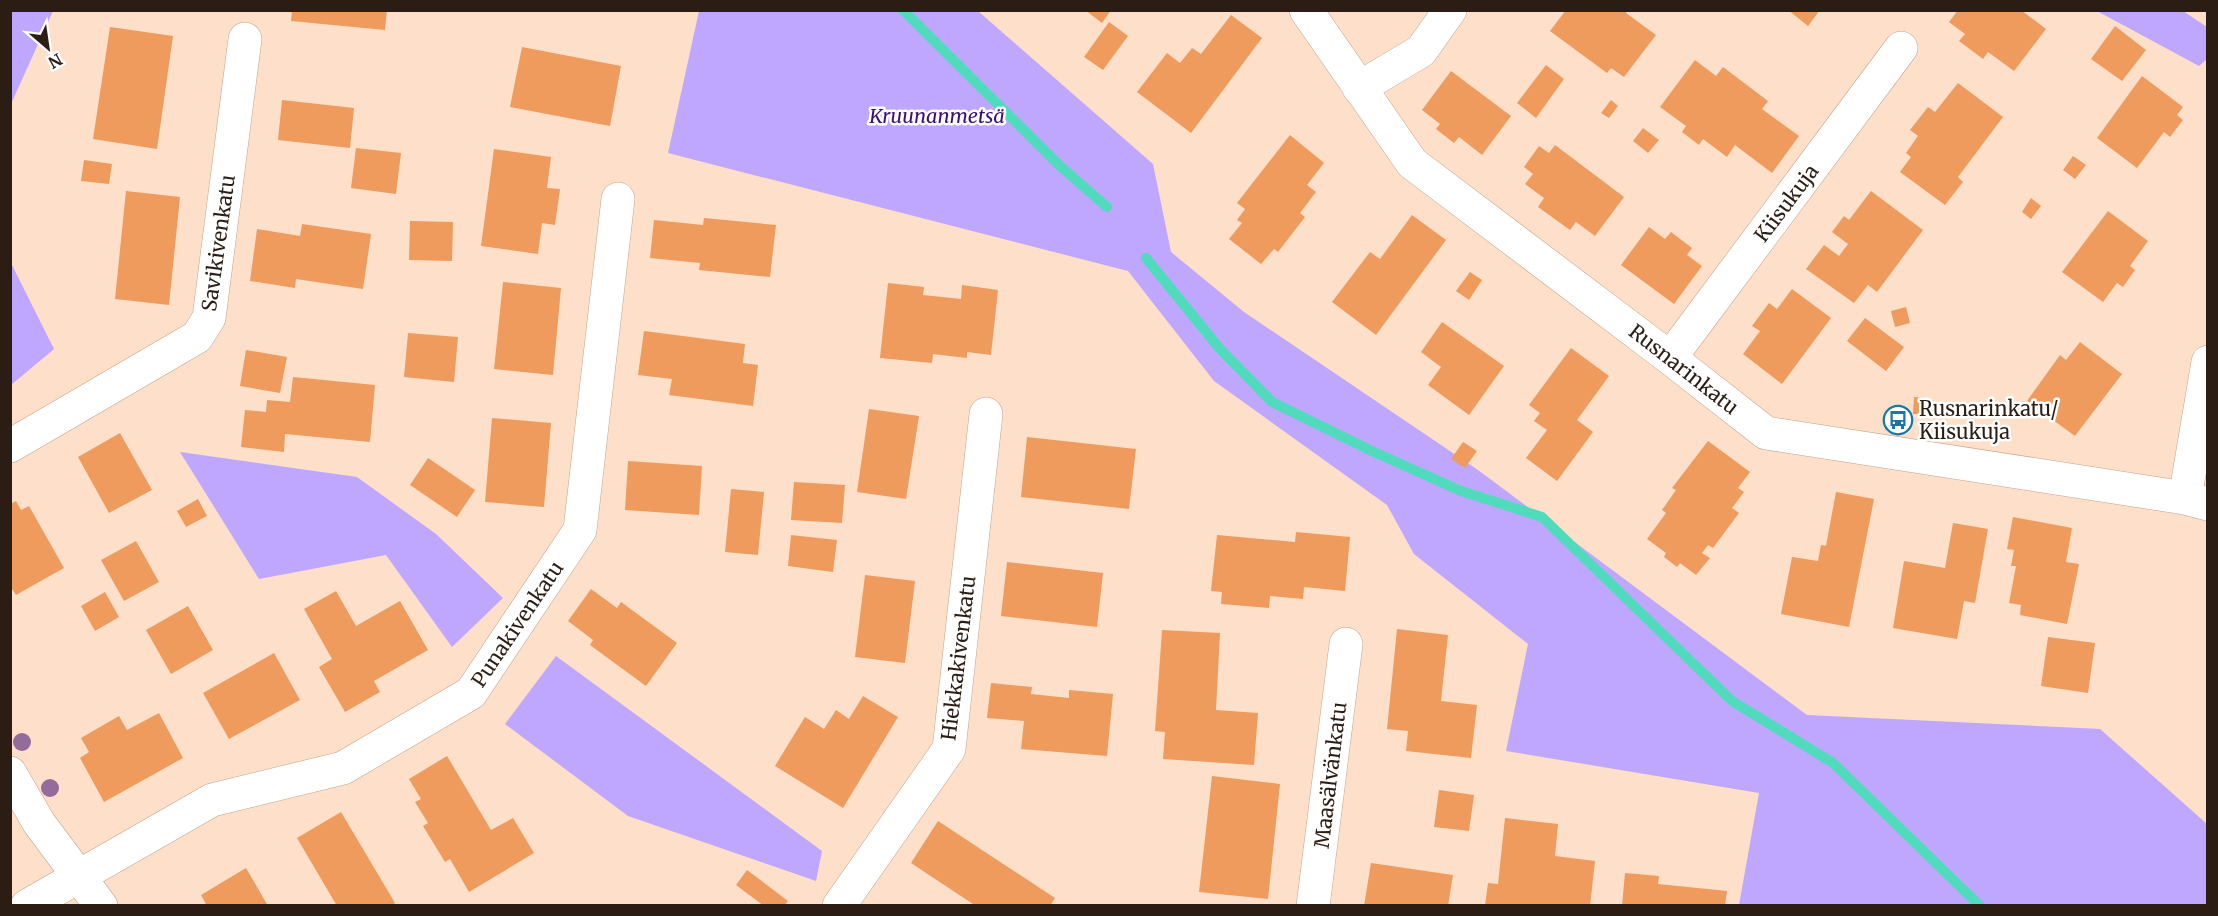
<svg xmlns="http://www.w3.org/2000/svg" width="2218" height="916" viewBox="0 0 2218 916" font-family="Merriweather,serif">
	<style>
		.forest { fill: #bfa6ff }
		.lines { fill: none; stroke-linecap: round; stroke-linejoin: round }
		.stream { stroke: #51dbbd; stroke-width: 10 }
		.building { fill: #ee9b5d }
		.street-casing { stroke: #c6a38b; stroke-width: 34 }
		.secondary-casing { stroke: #c6a38b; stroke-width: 34 }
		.street { stroke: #fff; stroke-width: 33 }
		.secondary { stroke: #fff; stroke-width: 33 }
		.tree { fill: #936c9b }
		.labels { text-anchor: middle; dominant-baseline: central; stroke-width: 5; stroke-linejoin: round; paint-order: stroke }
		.park-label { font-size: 20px; font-style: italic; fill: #3c0d75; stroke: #fff }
		.street-label { font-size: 20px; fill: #2b1d14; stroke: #fff }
		.poi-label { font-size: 20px; fill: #2b1d14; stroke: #fff; text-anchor: start }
	</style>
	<rect width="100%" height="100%" fill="#fddfca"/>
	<path class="forest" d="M11 10 53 11 11 104 10 11Z
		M699 11H978L1153 164 1171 252 1244 312 1478 470 1807 715 2100 729 2207 824V905H1739L1759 793 1506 751 1528 644 1414 554 1387 505 1214 381 1128 271 668 153Z
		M2097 11H2183L2207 27V59L2199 66Z
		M10 261 54 349 11 385H10Z
		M180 452 357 477 436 534 503 598 452 647 386 555 259 579Z
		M556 656 822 851 816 881 628 816 505 724Z"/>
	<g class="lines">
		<path class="stream" d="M903 10 1059 165 1107 207
			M1146 258 1220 349 1272 402 1374 452 1461 491 1542 517 1732 701 1833 763 1980 906"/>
	</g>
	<path class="building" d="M292 10H387L385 30 291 21Z
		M1085 10H1111L1102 23Z
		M1566 10H1627L1626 13 1656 35 1624 77 1611 68 1607 73 1550 31Z
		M1788 10H1820L1808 26Z
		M1958 10H2021L2046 29 2014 71 1988 52 1983 59 1959 41 1965 34 1949 22Z
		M1231 15 1262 38 1191 133 1137 92 1167 53 1180 63 1192 48 1201 54Z
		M1109 22 1128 36 1103 70 1084 57Z
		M2115 26 2146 50 2122 81 2091 59Z
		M110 27 173 36 157 149 93 139Z
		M522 47 621 66 610 126 510 107Z
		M1695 60 1716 76 1723 67 1768 101 1762 109 1799 136 1772 173 1735 145 1727 157 1703 139 1699 145 1682 132 1686 126 1660 107Z
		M1546 65 1564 79 1536 118 1517 103Z
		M1451 71 1511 116 1482 155 1459 137 1454 143 1436 129 1440 124 1422 110Z
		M2142 76 2183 107 2177 115 2183 120 2170 137 2164 132 2137 168 2097 138Z
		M1958 83 2003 117 1958 177 1963 182 1945 205 1900 172 1911 157 1906 153 1918 136 1910 130 1928 107 1935 112Z
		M282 100 354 108 350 148 278 140Z
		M1611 100 1618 106 1609 118 1601 113Z
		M1643 128 1659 140 1648 153 1633 141Z
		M1290 135 1324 163 1307 185 1316 192 1300 213 1305 217 1278 252 1274 249 1261 264 1229 239 1242 223 1237 220 1245 209 1237 203Z
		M1555 145 1624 197 1595 236 1576 222 1570 230 1538 207 1544 198 1525 184 1533 174 1524 167 1539 146 1549 153Z
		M356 148 401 153 396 194 351 188Z
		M494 149 551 157 547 188 560 189 555 225 542 223 538 254 481 246Z
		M2073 156 2086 165 2075 179 2063 170Z
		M84 160 112 164 109 184 81 181Z
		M126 191 180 197 169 305 115 299Z
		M1871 191 1923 230 1877 292 1868 285 1854 303 1806 269 1824 245 1839 256 1848 244 1832 232 1844 216 1849 220Z
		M2031 198 2041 206 2031 219 2022 212Z
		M2108 211 2148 241 2130 266 2135 270 2123 287 2117 283 2103 302 2062 272Z
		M1412 215 1446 240 1376 335 1332 302 1370 252 1380 259Z
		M704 218 776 225 770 277 699 270 700 263 650 258 654 220 703 225Z
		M410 221 453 222 452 261 409 260Z
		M302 224 371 234 363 289 296 279 295 288 250 281 257 229 300 236Z
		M1649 227 1665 239 1671 232 1692 248 1687 255 1702 266 1674 304 1621 265Z
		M1470 272 1482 280 1469 300 1456 291Z
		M503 282 561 288 553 375 494 369Z
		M888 283 924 287 923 295 961 299 962 285 998 290 991 355 967 352V358L933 354 932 363 880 358Z
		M1792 289 1831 318 1782 384 1743 354 1760 331 1752 326 1769 303 1777 309Z
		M1906 307 1910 323 1895 327 1891 311Z
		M1865 318 1904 347 1886 371 1847 341Z
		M1442 322 1504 366 1469 415 1428 385 1441 367 1421 352Z
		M644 331 745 344 743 363 758 365 753 406 669 395 672 379 638 375Z
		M408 333 458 337 454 382 404 377Z
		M2080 342 2122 374 2075 436 2027 401 2060 355 2066 360Z
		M1571 348 1609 376 1577 420 1593 432 1557 481 1526 458 1547 430 1534 421 1540 413 1529 405Z
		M246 350 287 357 280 393 240 386Z
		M293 377 375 385 370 442 285 434 284 452 241 447 245 410 266 412 267 400 290 402Z
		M1914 397 1927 398 1926 414H1913Z
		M869 409 919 416 906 499 857 492Z
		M492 418 551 423 544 507 485 502Z
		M120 433 152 490 109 513 78 457Z
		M1027 437 1136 449 1129 509 1021 497Z
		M1708 441 1750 472 1738 488 1744 492 1732 508 1739 513 1713 548 1708 545 1702 553 1710 558 1696 575 1680 563 1677 567 1664 557 1666 553 1647 539 1666 513 1662 510 1676 490 1672 488Z
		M1463 442 1477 451 1465 468 1451 459Z
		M428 458 475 490 457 517 410 485Z
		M628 461 702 466 699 515 625 510Z
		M794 482 845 485 842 523 791 520Z
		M731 489 764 492 758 555 725 552Z
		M1836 492 1874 499 1849 627 1781 614 1792 557 1818 561 1821 545 1826 546Z
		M198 499 207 516 186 527 177 511Z
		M16 501 21 510 29 506 64 568 16 595 10 586V504Z
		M2013 517 2072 528 2066 562 2079 564 2067 624 2020 615 2021 605 2009 603 2016 566H2011L2014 550 2007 549Z
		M1953 523 1988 529 1975 603 1964 601 1957 639 1893 628 1904 561 1945 568Z
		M1296 532 1350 537 1345 591 1304 587 1303 599 1270 596 1269 608 1221 604 1222 592 1211 591 1217 535 1295 542Z
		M791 535 837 540 833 572 788 566Z
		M136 541 159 582 124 601 101 560Z
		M1007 562 1103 573 1097 627 1001 616Z
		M865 575 915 581 905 663 855 657Z
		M591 589 617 608 621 602 677 643 646 686 590 645 593 640 568 621Z
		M336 591 356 626 400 601 428 650 374 681 380 692 345 712 319 667 332 659 304 609Z
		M105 592 119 617 95 631 81 606Z
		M188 606 213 650 171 674 146 630Z
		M1397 629 1448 635 1441 701 1477 705 1471 758 1406 751 1408 731 1387 729Z
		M1162 630 1220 633 1216 710 1258 713 1254 765 1163 759 1165 732 1155 731Z
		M2048 637 2095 643 2088 693 2041 686Z
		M274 653 300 700 229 739 203 693Z
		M991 683 1032 687 1031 694 1069 698V690L1113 694 1107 756 1021 749 1024 721 987 718Z
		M863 696 898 717 843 808 775 766 805 717 824 729 836 710 849 719Z
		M159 713 183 758 104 802 80 758 89 752 81 738 119 716 127 730Z
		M447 756 491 830 513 818 534 853 469 892 450 859 445 862 423 826 428 823 415 802 421 799 409 779Z
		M1212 776 1280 784 1268 899 1199 892Z
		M1439 790 1474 795 1469 831 1434 827Z
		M341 812 395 903 390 906H337L297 838Z
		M1505 818 1558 824 1555 856 1595 861 1590 906H1485L1488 883 1498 884Z
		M938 821 1055 898 1050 906H976L911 863Z
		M1371 863 1453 875 1448 906H1364Z
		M246 868 268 906H207L201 895Z
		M747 870 788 901 784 906H764L736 885Z
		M1625 873 1659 876 1658 884 1727 891 1725 906H1622Z"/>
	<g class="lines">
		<g class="street-casing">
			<path id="street" d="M1306 10 1412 163 1670 358 1766 433 2185 498 2208 504
				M1359 88 1421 51 1450 10
				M1670 358 1901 48
				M10 446 197 337 209 318 245 39
				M2185 498 2208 362
				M27 906 212 800 343 768 471 693 580 530 618 199
				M839 906 949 749 986 414
				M1313 906 1346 644"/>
		</g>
		<g class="secondary-casing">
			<path id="secondary" d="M10 773 39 823 101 906"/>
		</g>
		<use href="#street" class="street"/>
		<use href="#secondary" class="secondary"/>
	</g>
	<g class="tree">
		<circle cx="22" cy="742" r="9"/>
		<circle cx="50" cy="788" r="9"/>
	</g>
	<defs>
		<g id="bus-ring" transform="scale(1.5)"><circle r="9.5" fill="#fff" stroke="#1977a5" stroke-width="1.5"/><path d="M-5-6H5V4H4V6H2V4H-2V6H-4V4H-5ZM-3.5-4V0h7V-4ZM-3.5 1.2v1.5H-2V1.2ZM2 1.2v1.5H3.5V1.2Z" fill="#1977a5"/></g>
	</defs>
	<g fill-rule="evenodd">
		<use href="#bus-ring" x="1898" y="420"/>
	</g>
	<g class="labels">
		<g class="park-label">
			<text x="937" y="115">Kruunanmetsä</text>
		</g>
		<g class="street-label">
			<text transform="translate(1786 203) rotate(-53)">Kiisukuja</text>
			<text transform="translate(218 243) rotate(-82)">Savikivenkatu</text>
			<text transform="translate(1684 369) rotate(38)">Rusnarinkatu</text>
			<text transform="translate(517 624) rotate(-56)">Punakivenkatu</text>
			<text transform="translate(958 658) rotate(-83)">Hiekkakivenkatu</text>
			<text transform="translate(1330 775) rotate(-83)">Maasälvänkatu</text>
		</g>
		<g class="poi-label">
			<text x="1919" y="408">Rusnarinkatu/<tspan x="1919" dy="23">Kiisukuja</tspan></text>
		</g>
	</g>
	<rect width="2218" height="916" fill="none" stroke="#2b1d14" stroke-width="24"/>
	<g transform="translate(48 48) rotate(151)" stroke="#ffffff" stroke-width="4.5" paint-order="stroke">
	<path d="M0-4.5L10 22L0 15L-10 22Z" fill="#2b1d14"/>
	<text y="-9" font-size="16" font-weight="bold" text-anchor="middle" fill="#2b1d14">N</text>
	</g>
</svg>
